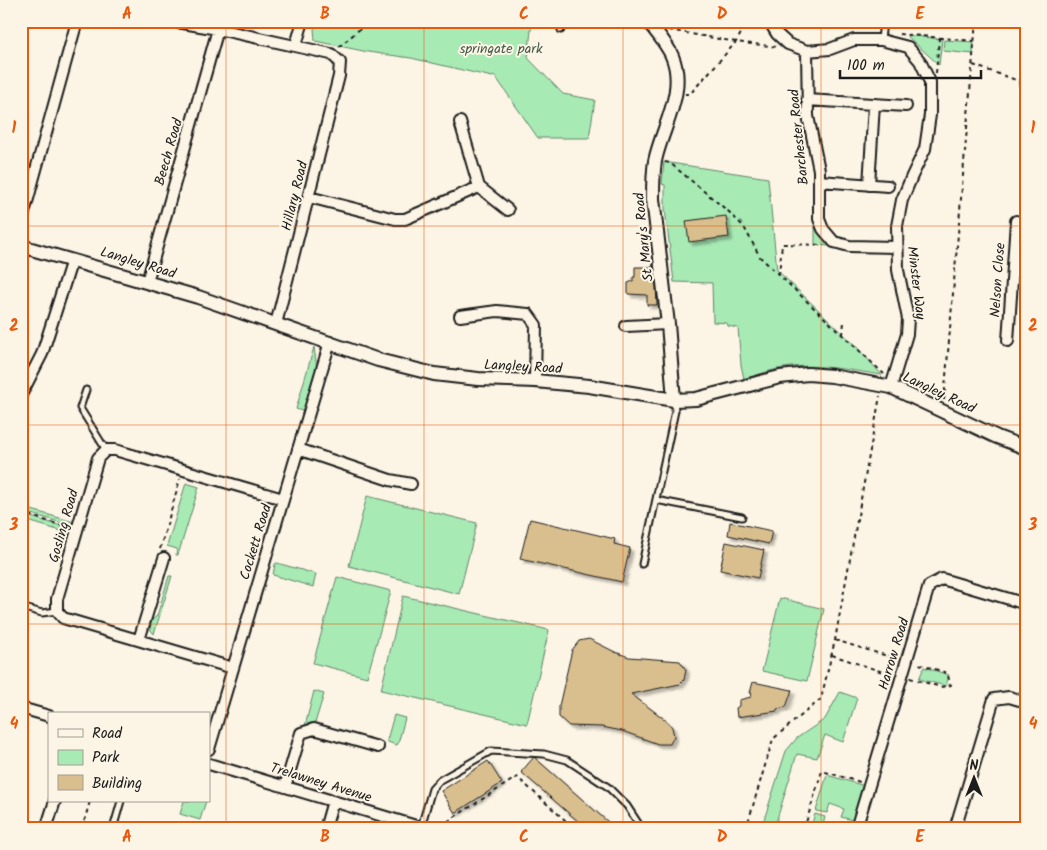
<svg xmlns="http://www.w3.org/2000/svg" width="1047" height="850" viewBox="0 0 1047 850" font-family="Kalam,sans-serif">
	<style>
		.green { fill: #a7eab4; stroke: #628368 }
		.building { fill: #d9be8e; stroke: #1c1c1c; filter: url(#shadow) }
		.lines { fill: none; stroke-linecap: round; stroke-linejoin: round }
		.service-casing { stroke: #1c1c1c; stroke-width: 9 }
		.minor-casing { stroke: #1c1c1c; stroke-width: 14 }
		.tertiary-casing { stroke: #1c1c1c; stroke-width: 16 }
		.path { stroke: #1c1c1c; stroke-width: 2; stroke-dasharray: 4 4; stroke-linecap: butt }
		.service { stroke: #fcf5e5; stroke-width: 5 }
		.minor { stroke: #fcf5e5; stroke-width: 10 }
		.tertiary { stroke: #fcf5e5; stroke-width: 12 }
		.grid { fill: none; stroke: #e8590c; stroke-width: 1; stroke-opacity: 0.55 }
		.labels { text-anchor: middle; dominant-baseline: central; stroke-width: 4; stroke-linejoin: round; paint-order: stroke }
		.park-label { font-size: 14px; fill: #465a4a; stroke: #fcf5e5 }
		.street-label { font-size: 14px; fill: #1c1c1c; stroke: #fcf5e5 }
		.neatline { fill: none; stroke: #e8590c; stroke-width: 2 }
		.grid-label { font-size: 16px; text-anchor: middle; font-weight: bold; fill: #e8590c }
	</style>
	<defs>
		<filter id="shadow"><feDropShadow dx="3.5" dy="3.5" stdDeviation="1" flood-color="#0004"/></filter>
	</defs>
	<rect width="100%" height="100%" fill="#fcf5e5"/>
	<filter id="ink" filterUnits="userSpaceOnUse"><feTurbulence type="fractalNoise" baseFrequency=".02" numOctaves="2"/><feDisplacementMap in="SourceGraphic" scale="10" xChannelSelector="R" yChannelSelector="G"/><feConvolveMatrix kernelMatrix="1 2 1 2 8 2 1 2 1" color-interpolation-filters="sRGB"/></filter>
	<g filter="url(#ink)">
		<path class="green" d="M317 21H532L528 58 563 94 595 100 589 138H538L495 76 492 77 411 58 368 52 315 41 314 29Z
			M906 35 942 39 939 65Z
			M944 40 974 42 973 54 943 51Z
			M664 162 768 178 777 270 855 345 882 375C848 370 812 362 778 369 767 371 755 376 744 379L741 365 738 328 728 326 727 323 713 322 712 283 674 282 665 209V185L662 184Z
			M815 227 821 237 830 246 815 245Z
			M314 347 317 369 305 412 296 409Z
			M186 483 199 487 178 555H176L177 549 167 546Z
			M367 496 477 523 459 594 349 566Z
			M21 507 74 522 73 526 21 511Z
			M21 514 72 529 71 534 21 519Z
			M277 563 316 574 313 587 273 575 275 564Z
			M169 576H172L154 634 150 629 152 620 157 616Z
			M337 577 391 591 367 677 313 663Z
			M403 596 549 630 527 724 381 690Z
			M780 598 824 609 807 681 762 671Z
			M924 667 949 675 946 686 919 679Z
			M314 691 324 694 315 723H310L305 726Z
			M840 692 857 698 843 742 825 735 817 758 797 754 774 829H761L786 751 797 738 825 719Z
			M394 715 405 718 398 744 396 745 388 742 387 740Z
			M827 775 865 786 856 821 841 817 844 809 830 804 827 813 816 811Z
			M184 801H206L200 820 180 814Z
			M815 814 825 817 823 825 833 829H810Z"/>
		<path class="building" d="M726 216 729 237 689 242 686 221Z
			M652 265H655L657 305H647V295L628 294V283L633 281V277H635V267H652Z
			M530 519 615 539 614 544 630 548 622 582 520 559Z
			M730 522 772 531 769 544 728 535Z
			M726 542 764 550 758 578 720 570Z
			M589 639 615 652 629 657 680 661 686 670 684 680 680 684 631 694 667 721 672 727 674 736 670 744H658L622 731 602 727 569 726 559 717V706L572 650 579 641Z
			M753 682 792 690 786 707 777 709V711L737 717 736 708 739 706V700L751 697 752 693H750Z
			M534 757 616 829H587L521 772Z
			M488 761 502 783 455 813 441 791Z"/>
		<g class="lines">
			<g class="service-casing">
				<path id="service" d="M561 30 562 21
					M881 40 883 21
					M86 390 80 408 106 450
					M656 500 742 517
					M642 564 675 411 674 400
					M21 607 42 613 57 611
					M421 827 432 789 440 780 491 751 544 754 567 760 608 787 627 806 642 829
					M113 829 121 801"/>
			</g>
			<g class="minor-casing">
				<path id="minor" d="M171 21 218 29 331 54 340 62 339 76 276 324
					M769 21 777 34 788 44 807 51 830 49 854 40H881L908 47 920 61 930 82V115L925 149 912 176 902 200 897 226 898 270 908 319 907 334 891 387
					M296 45 303 21
					M807 51 808 116 819 170V219L823 229 834 242 849 246 896 247
					M1025 83H1026
					M807 100 906 106
					M819 181 888 186
					M869 185 874 104
					M479 187 508 210
					M309 197 395 219H405L479 187 460 122
					M21 224 77 21
					M1014 252H1026
					M147 282 218 29
					M460 316 497 311 528 314 536 325 535 381
					M626 326 668 324
					M1008 341 1016 221
					M21 395 42 354 72 260
					M298 449 390 480 411 484
					M139 640 164 558
					M233 668 63 618 57 611V599L98 458 106 450H115L283 499
					M21 708 49 716
					M209 749 330 342
					M209 764 426 829
					M285 787 301 733 314 729 378 747
					M21 825 33 829
					M46 829 55 801
					M325 829 333 801
					M856 829 929 586 942 579 1026 604
					M955 829 994 699 1009 697 1026 702"/>
			</g>
			<g class="tertiary-casing">
				<path id="tertiary" d="M648 21C656 32 667 44 672 56 687 91 662 127 655 161 653 173 653 186 653 199L668 324 674 400
					M21 246 198 297 378 360 434 374 478 379 535 381 589 386 674 400 696 399 780 377 808 374 832 376 891 387 997 437 1026 448"/>
			</g>
			<path class="path" d="M669 30 736 42 778 47
				M899 34 974 41
				M339 47 369 21
				M973 65 1016 80
				M936 73 939 38
				M685 94H690L736 42 748 21
				M665 162 670 163 729 212 744 227 760 257 884 374
				M779 275 782 244 824 245
				M843 335 844 321
				M944 400 976 21
				M21 513 67 527
				M160 549 180 479
				M835 640 897 659
				M832 655 892 675
				M910 678 941 687 951 685 947 673 916 663
				M433 822 442 825 517 777 575 829
				M82 829 90 801
				M746 829 773 739 821 699 835 640 880 396
				M804 829 822 771 860 782"/>
			<use href="#service" class="service"/>
			<use href="#minor" class="minor"/>
			<use href="#tertiary" class="tertiary"/>
		</g>
	</g>
	<path class="grid" d="M226 21V829M424 21V829M623 21V829M821 21V829M21 226H1026M21 425H1026M21 624H1026"/>
	<g class="labels">
		<g class="park-label">
			<text x="501" y="49">springate park</text>
		</g>
		<g class="street-label">
			<text transform="translate(799 137) rotate(-96)">Barchester Road</text>
			<text transform="translate(169 152) rotate(-74)">Beech Road</text>
			<text transform="translate(295 196) rotate(-76)">Hillary Road</text>
			<text transform="translate(644 237) rotate(-96)">St Mary's Road</text>
			<text transform="translate(138 263) rotate(17)">Langley Road</text>
			<text transform="translate(998 280) rotate(-86)">Nelson Close</text>
			<text transform="translate(916 283) rotate(83)">Minster Way</text>
			<text transform="translate(523 367) rotate(3)">Langley Road</text>
			<text transform="translate(939 393) rotate(25)">Langley Road</text>
			<text transform="translate(64 526) rotate(-74)">Gosling Road</text>
			<text transform="translate(256 542) rotate(-73)">Cockett Road</text>
			<text transform="translate(894 654) rotate(-73)">Harrow Road</text>
			<text transform="translate(321 783) rotate(17)">Trelawney Avenue</text>
		</g>
	</g>
	<rect width="1047" height="850" fill="none" stroke="#fcf5e5" stroke-width="55"/>
	<rect x="48" y="712" width="162" height="90" fill="#fcf5e5" stroke="#a29e95"/>
	<rect x="58" y="729" width="25" height="8" fill="#fcf5e5" stroke="#a29e95"/>
	<text x="92" y="738" font-size="15" fill="#1c1c1c">Road</text>
	<rect x="58" y="750" width="25" height="15" fill="#a7eab4" stroke="#a29e95"/>
	<text x="92" y="762" font-size="15" fill="#1c1c1c">Park</text>
	<rect x="58" y="775" width="25" height="15" fill="#d9be8e" stroke="#a29e95"/>
	<text x="92" y="788" font-size="15" fill="#1c1c1c">Building</text>
	<g transform="translate(974 778)" stroke="#fcf5e5" stroke-width="4" paint-order="stroke">
	<path d="M0-4L9 19L0 12L-9 19Z" fill="#1c1c1c"/>
	<text y="-8" font-size="14" font-weight="bold" text-anchor="middle" fill="#1c1c1c">N</text>
	</g>
	<path d="M840 70v8h141v-8" fill="none" stroke="#1c1c1c" stroke-width="2.5"/>
	<text x="847" y="70" font-size="15" fill="#1c1c1c" stroke="#fcf5e5" stroke-width="4" paint-order="stroke">100 m</text>
	<rect x="28" y="28" width="992" height="794" class="neatline"/>
	<g class="grid-label">
		<text x="127" y="19">A</text>
		<text x="325" y="19">B</text>
		<text x="524" y="19">C</text>
		<text x="722" y="19">D</text>
		<text x="920" y="19">E</text>
		<text x="14" y="133">1</text>
		<text x="1033" y="133">1</text>
		<text x="14" y="331">2</text>
		<text x="1033" y="331">2</text>
		<text x="14" y="530">3</text>
		<text x="1033" y="530">3</text>
		<text x="14" y="729">4</text>
		<text x="1033" y="729">4</text>
		<text x="127" y="842">A</text>
		<text x="325" y="842">B</text>
		<text x="524" y="842">C</text>
		<text x="722" y="842">D</text>
		<text x="920" y="842">E</text>
	</g>
</svg>
